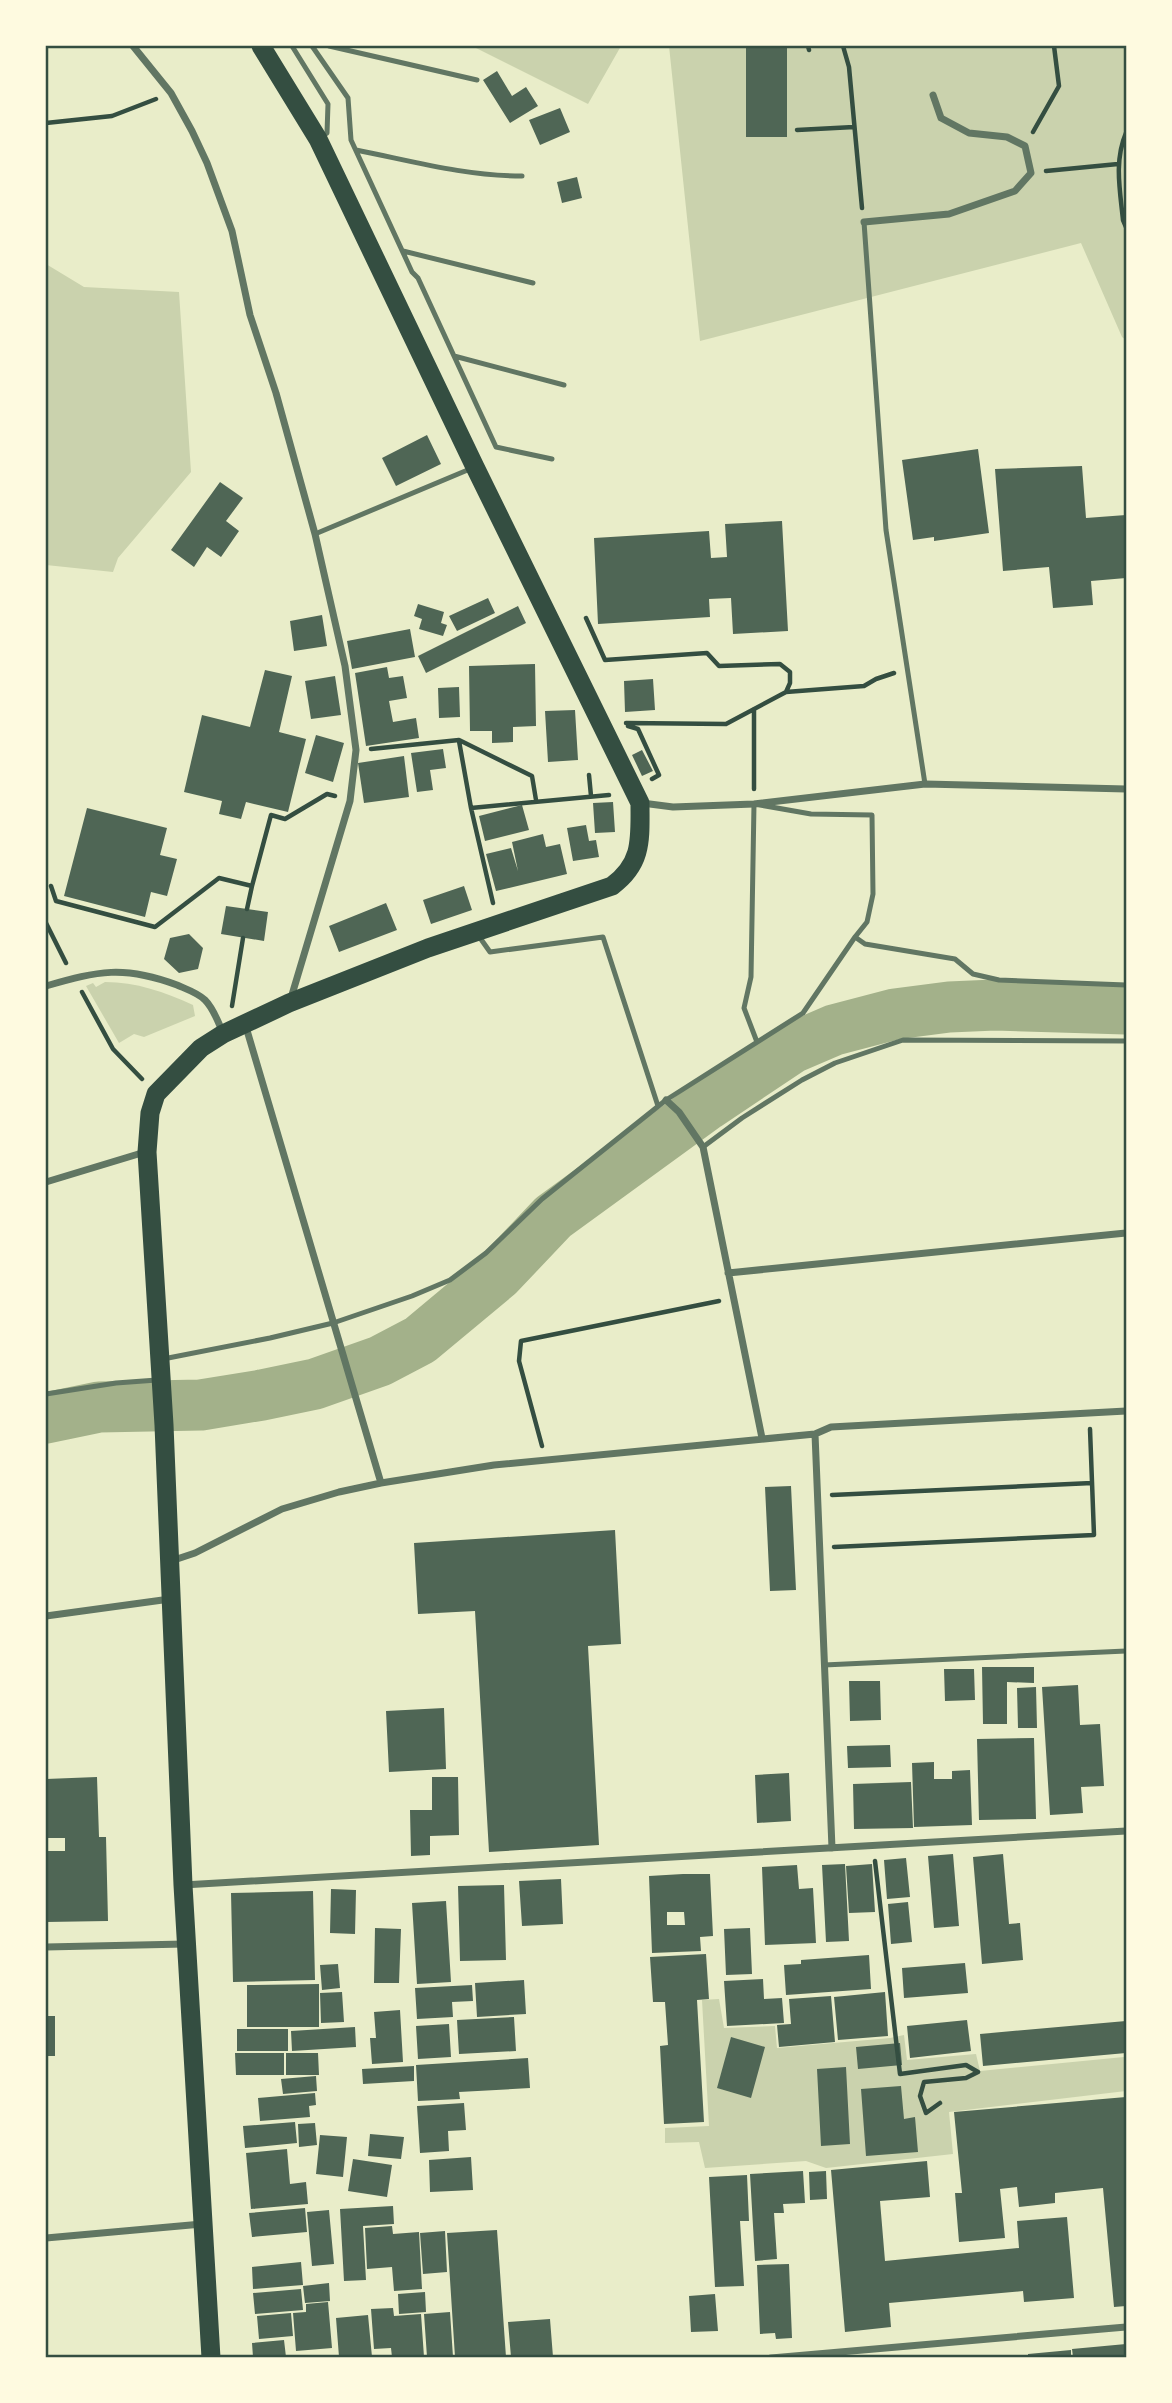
<svg xmlns="http://www.w3.org/2000/svg" width="1172" height="2403" viewBox="0 0 1172 2403" font-family="Raleway,sans-serif">
	<style>
		.green { fill: #cad2ad }
		.lines { fill: none; stroke-linecap: round; stroke-linejoin: round }
		.river { stroke: #a3b18a; stroke-width: 51 }
		.building { fill: #4f6655; fill-rule: evenodd }
		.path { stroke: #344e41; stroke-width: 4.5 }
		.service { stroke: #617663; stroke-width: 5 }
		.minor { stroke: #617663; stroke-width: 7 }
		.trunk { stroke: #344e41; stroke-width: 19 }
		.neatline { fill: none; stroke: #344e41; stroke-width: 2.5 }
	</style>
	<rect width="100%" height="100%" fill="#e9edc9"/>
	<path class="green" d="M472 46H621L588 104Z
		M669 46H1126V340L1122 337 1081 243 700 341Z
		M46 264 84 287 179 292 191 472 118 558 113 572 46 565Z
		M105 982C136 982 165 992 193 1005L195 1016 144 1037 134 1034 119 1043 86 986 93 983 96 987Z
		M719 1999 724 2028 775 2026 777 2048 890 2038 904 2035 907 2060 976 2054 980 2071 1124 2057 1126 2091 949 2112 953 2154 826 2168 806 2161 705 2168 699 2142 665 2143V2128L709 2126 702 2000Z"/>
	<g class="lines">
		<path class="river" d="M46 1418 99 1407 201 1405 262 1395 315 1384 380 1361 420 1340 498 1275 553 1217 707 1105 792 1048 834 1030 895 1014 949 1007 995 1005 1126 1009"/>
	</g>
	<path class="building" d="M746 46H787V137H746Z
		M497 71 512 96 526 87 538 106 510 123 483 80Z
		M560 108 570 132 540 145 529 120Z
		M577 177 582 198 562 203 557 182Z
		M427 435 441 464 396 486 382 458Z
		M978 449 989 533 934 541V537L913 540 902 460Z
		M1082 466 1086 518 1126 515V578L1091 581 1093 605 1053 608 1049 567 1003 571 995 469Z
		M220 482 243 498 226 521 239 531 221 557 207 547 194 567 171 550Z
		M782 521 788 631 733 634 731 598 709 599 710 617 598 624 594 538 709 531 711 558 727 557 725 524Z
		M488 598 495 613 457 631 449 616Z
		M418 604 444 612 441 623 447 625 443 636 419 629 422 619 414 616Z
		M518 606 526 623 426 673 418 656Z
		M322 615 327 646 294 651 290 621Z
		M410 629 415 657 352 669 347 641Z
		M535 664 536 726 513 727V742L492 743V731H470L469 666Z
		M387 667 389 678 403 676 407 698 389 701 393 722 416 718 419 738 366 746 355 673Z
		M265 670 292 676 279 732 306 739 288 812 246 802 241 819 219 814 222 801 184 792 202 715 250 727Z
		M335 676 341 715 311 719 305 681Z
		M653 679 655 710 625 712 624 681Z
		M459 687 460 717 439 718 438 688Z
		M575 710 578 760 548 762 545 711Z
		M316 735 344 743 333 782 305 773Z
		M443 749 446 768 430 770 433 790 417 792 411 753Z
		M642 750 653 771 642 776 632 755Z
		M404 756 409 797 364 803 358 763Z
		M613 802 615 832 595 833 593 803Z
		M522 805 529 830 485 841 479 816Z
		M87 808 167 828 160 855 177 859 167 896 151 892 145 917 64 896Z
		M586 825 589 841 596 840 599 857 573 861 567 828Z
		M543 834 546 847 560 844 567 874 496 891 486 854 511 848 518 871 512 842Z
		M464 886 472 910 431 924 423 900Z
		M386 903 397 930 339 952 329 926Z
		M226 906 268 912 264 941 221 934Z
		M189 934 203 948 198 969 179 973 164 959 170 938Z
		M791 1486 796 1590 770 1591 765 1487Z
		M615 1530 621 1644 588 1646 599 1845 489 1852 475 1611 418 1614 414 1543Z
		M982 1667H1034V1683L1007 1682V1724H983Z
		M944 1669H974L975 1700 945 1701Z
		M849 1681H880L881 1720 850 1721Z
		M1078 1685 1080 1725 1100 1724 1104 1786 1081 1787 1083 1813 1050 1815 1042 1687Z
		M1036 1687 1037 1728H1018L1017 1688Z
		M444 1708 446 1769 389 1772 386 1711Z
		M1034 1738 1036 1819 979 1820 977 1739Z
		M890 1745 891 1767 848 1768 847 1746Z
		M934 1762V1779H952V1771L970 1770 972 1825 914 1827 912 1763Z
		M789 1773 791 1821 757 1823 755 1775Z
		M97 1777 99 1837H106L108 1921 46 1922V1851H65V1838H46V1779Z
		M432 1777H458L459 1835 430 1836V1855L411 1856 410 1810H432Z
		M911 1782 913 1828 854 1829 853 1784Z
		M953 1854 959 1926 934 1928 928 1856Z
		M1003 1854 1009 1924 1020 1923 1023 1960 982 1964 973 1857Z
		M906 1858 910 1897 887 1899 884 1860Z
		M845 1864 849 1941 826 1942 822 1865Z
		M872 1864 875 1912 849 1913 846 1866Z
		M797 1865 799 1889 813 1888 816 1943 765 1945 762 1867Z
		M683 1874H710L713 1936 700 1937 701 1951 652 1953 649 1876ZM667 1912H684L685 1925H667Z
		M561 1879 563 1924 522 1926 519 1881Z
		M504 1885 506 1960 460 1961 458 1886Z
		M331 1889 356 1890 355 1934 330 1933Z
		M313 1891 315 1980 233 1982 231 1893Z
		M446 1901 451 1982 417 1984 412 1903Z
		M908 1902 912 1942 891 1944 888 1904Z
		M375 1928 401 1929 399 1983H374Z
		M750 1928 752 1974 726 1975 724 1929Z
		M706 1954 709 1999 697 2000 704 2122 664 2124 660 2046 668 2045 665 2002H653L650 1957Z
		M869 1955 871 1989 786 1995 784 1965 801 1964V1960Z
		M965 1963 968 1993 904 1998 902 1968Z
		M338 1964 340 1988 322 1990 320 1965Z
		M763 1979 764 1999 782 1998 784 2023 727 2026 724 1981Z
		M524 1980 526 2014 477 2017 475 1983Z
		M319 1984V2027H247V1985Z
		M472 1985 473 2001 452 2002 453 2017 417 2019 415 1988Z
		M342 1992 344 2022 321 2023 320 1993Z
		M885 1992 888 2036 838 2040 834 1997Z
		M831 1996 835 2042 779 2047 777 2025 791 2024 789 1999Z
		M400 2010 403 2062 372 2064 370 2038H376L374 2012Z
		M46 2016H55V2056H46Z
		M514 2017 516 2051 459 2054 457 2020Z
		M967 2020 971 2051 910 2058 907 2026Z
		M1126 2021V2053L983 2066 980 2034Z
		M449 2024 451 2057 418 2059 416 2026Z
		M355 2027 356 2047 292 2051 291 2031Z
		M237 2029H288V2051H237Z
		M731 2037 765 2047 751 2098 717 2088Z
		M900 2043 902 2065 858 2069 856 2047Z
		M235 2053H284V2075H236Z
		M286 2053H318L319 2075H286Z
		M528 2058 530 2088 459 2092 460 2099 418 2101 416 2065Z
		M414 2066V2081L363 2084 362 2069Z
		M846 2067 850 2144 821 2146 817 2069Z
		M316 2076 317 2091 283 2094 281 2079Z
		M901 2086 904 2119 915 2117 918 2152 866 2156 861 2089Z
		M315 2093 316 2105 309 2106 310 2117 260 2121 258 2098Z
		M1126 2097V2306L1114 2307 1103 2188 1055 2193V2203L1019 2207 1017 2187 1000 2189 1005 2238 959 2242 955 2193H962L954 2112Z
		M464 2103 466 2130 448 2131 449 2151 420 2153 417 2106Z
		M295 2122 297 2143 245 2148 243 2126Z
		M315 2123 317 2145 299 2147 298 2124Z
		M370 2134 404 2137 401 2159 368 2156Z
		M320 2135 347 2137 343 2177 316 2174Z
		M287 2149 290 2184 306 2182 308 2204 251 2209 246 2153Z
		M471 2157 473 2190 430 2192 429 2160Z
		M353 2159 392 2165 387 2197 348 2191Z
		M927 2161 930 2197 880 2201 885 2261 1019 2248 1017 2221 1067 2217 1074 2298 1024 2302 1023 2291 889 2303 891 2327 845 2332 831 2170Z
		M803 2171 805 2203 783 2204 784 2213H774L777 2259 755 2261 750 2174Z
		M826 2171 827 2199 810 2200 809 2172Z
		M747 2175 749 2221H740L744 2286 715 2287 709 2177Z
		M393 2206 394 2224 363 2226 366 2280 344 2281 340 2209Z
		M305 2208 307 2232 252 2237 249 2213Z
		M329 2210 334 2264 312 2266 307 2212Z
		M392 2226 393 2234 419 2232 422 2289 394 2291 392 2267 367 2269 365 2228Z
		M497 2230 506 2357H455L447 2233Z
		M445 2231 447 2272 423 2274 420 2233Z
		M301 2262 303 2285 253 2289 252 2267Z
		M789 2264 792 2338 776 2339 775 2333 760 2334 757 2265Z
		M329 2283 330 2301 305 2303 303 2286Z
		M301 2289 303 2310 255 2314 253 2293Z
		M425 2292 426 2312 399 2314 398 2294Z
		M715 2294 718 2331 691 2332 689 2296Z
		M328 2302 332 2348 296 2351 293 2313 306 2312V2304Z
		M393 2308 394 2316 421 2314 424 2357H392L391 2348 374 2349 371 2309Z
		M450 2312 453 2357H427L424 2314Z
		M291 2313 293 2336 259 2339 257 2316Z
		M368 2315 372 2357H339L336 2318Z
		M550 2319 553 2357H511L508 2322Z
		M284 2340 286 2357H253L252 2343Z
		M1126 2344V2357H1073L1072 2349Z
		M1071 2350V2357H1028V2354Z"/>
	<g class="lines">
		<path class="path" d="M808 46 809 50
			M843 46 849 67 862 208
			M46 123 112 116 156 99
			M797 130 854 127
			M1033 132 1059 86 1054 46
			M1126 133C1114 161 1120 190 1123 220L1126 227
			M1046 171 1118 164
			M586 618 605 660 707 653 719 666 780 664 790 672V683L786 692 726 724 626 723
			M786 692 864 686 876 679 894 673
			M628 726 638 729 659 775 652 779
			M459 741 471 808
			M371 749 459 740 532 776 536 800
			M589 775 591 796
			M754 789V709
			M51 886 56 901 155 927 219 878 252 886 271 815 285 819 327 794 335 796
			M493 903 471 808 609 795
			M247 909 252 886
			M46 923 66 963
			M82 992 113 1049 142 1079
			M232 1006 243 938
			M542 1446 519 1361 521 1341 719 1301
			M832 1495 1092 1483
			M834 1547 1094 1535 1090 1429
			M875 1861 900 2074 966 2065 978 2072 966 2078 924 2082 920 2096 926 2113 940 2103"/>
		<path class="service" d="M292 46 328 104 327 133 320 137
			M312 46 348 98 351 140 412 272 418 278 454 356 564 385
			M329 46 477 80
			M356 150C412 161 465 176 522 176
			M864 222 886 530 925 784
			M403 251 533 283
			M454 356 496 447 552 459
			M315 534 470 469
			M478 935 490 952 603 937 658 1106
			M757 1042 744 1008 751 977 754 804 811 814 872 815 873 894 867 922 855 937
			M703 1147 742 1118 802 1080 835 1063 903 1040 1126 1041
			M163 1359 270 1338 333 1323 412 1296 450 1280 486 1253 542 1199 666 1100 803 1013 855 937 865 944 955 959 973 974 999 980 1126 985
			M46 1394 116 1383 157 1380
			M824 1665 1126 1651"/>
		<path class="minor" d="M133 46 171 93 192 131 207 163 232 231 250 315 276 393 315 534 345 666 356 750 350 801 291 998
			M864 222 949 214 1015 191 1031 173 1025 146 1007 137 969 133 941 118 933 95
			M642 803 673 807 754 804 925 784 1126 789
			M46 986C99 971 123 965 177 985 186 989 198 993 205 1000 214 1009 218 1022 223 1033
			M246 1027 381 1483
			M666 1100 679 1112 703 1147 762 1438
			M46 1182 145 1152
			M728 1273 1126 1233
			M815 1434 832 1848
			M171 1561 195 1553 282 1509 339 1492 381 1483 494 1465 815 1434 831 1427 1126 1411
			M46 1616 170 1599
			M183 1885 1126 1831
			M46 1947 185 1944
			M46 2238 202 2224
			M771 2358 1126 2327"/>
		<path class="trunk" d="M211 2358 183 1885 164 1425 147 1152 150 1113 156 1094 201 1048 223 1034 289 1003 428 948 612 886C643 863 640 839 640 803L475 467 318 139 261 46"/>
	</g>
	<rect width="1172" height="2403" fill="none" stroke="#fefae0" stroke-width="94"/>
	<rect x="47" y="47" width="1078" height="2309" class="neatline"/>
</svg>
